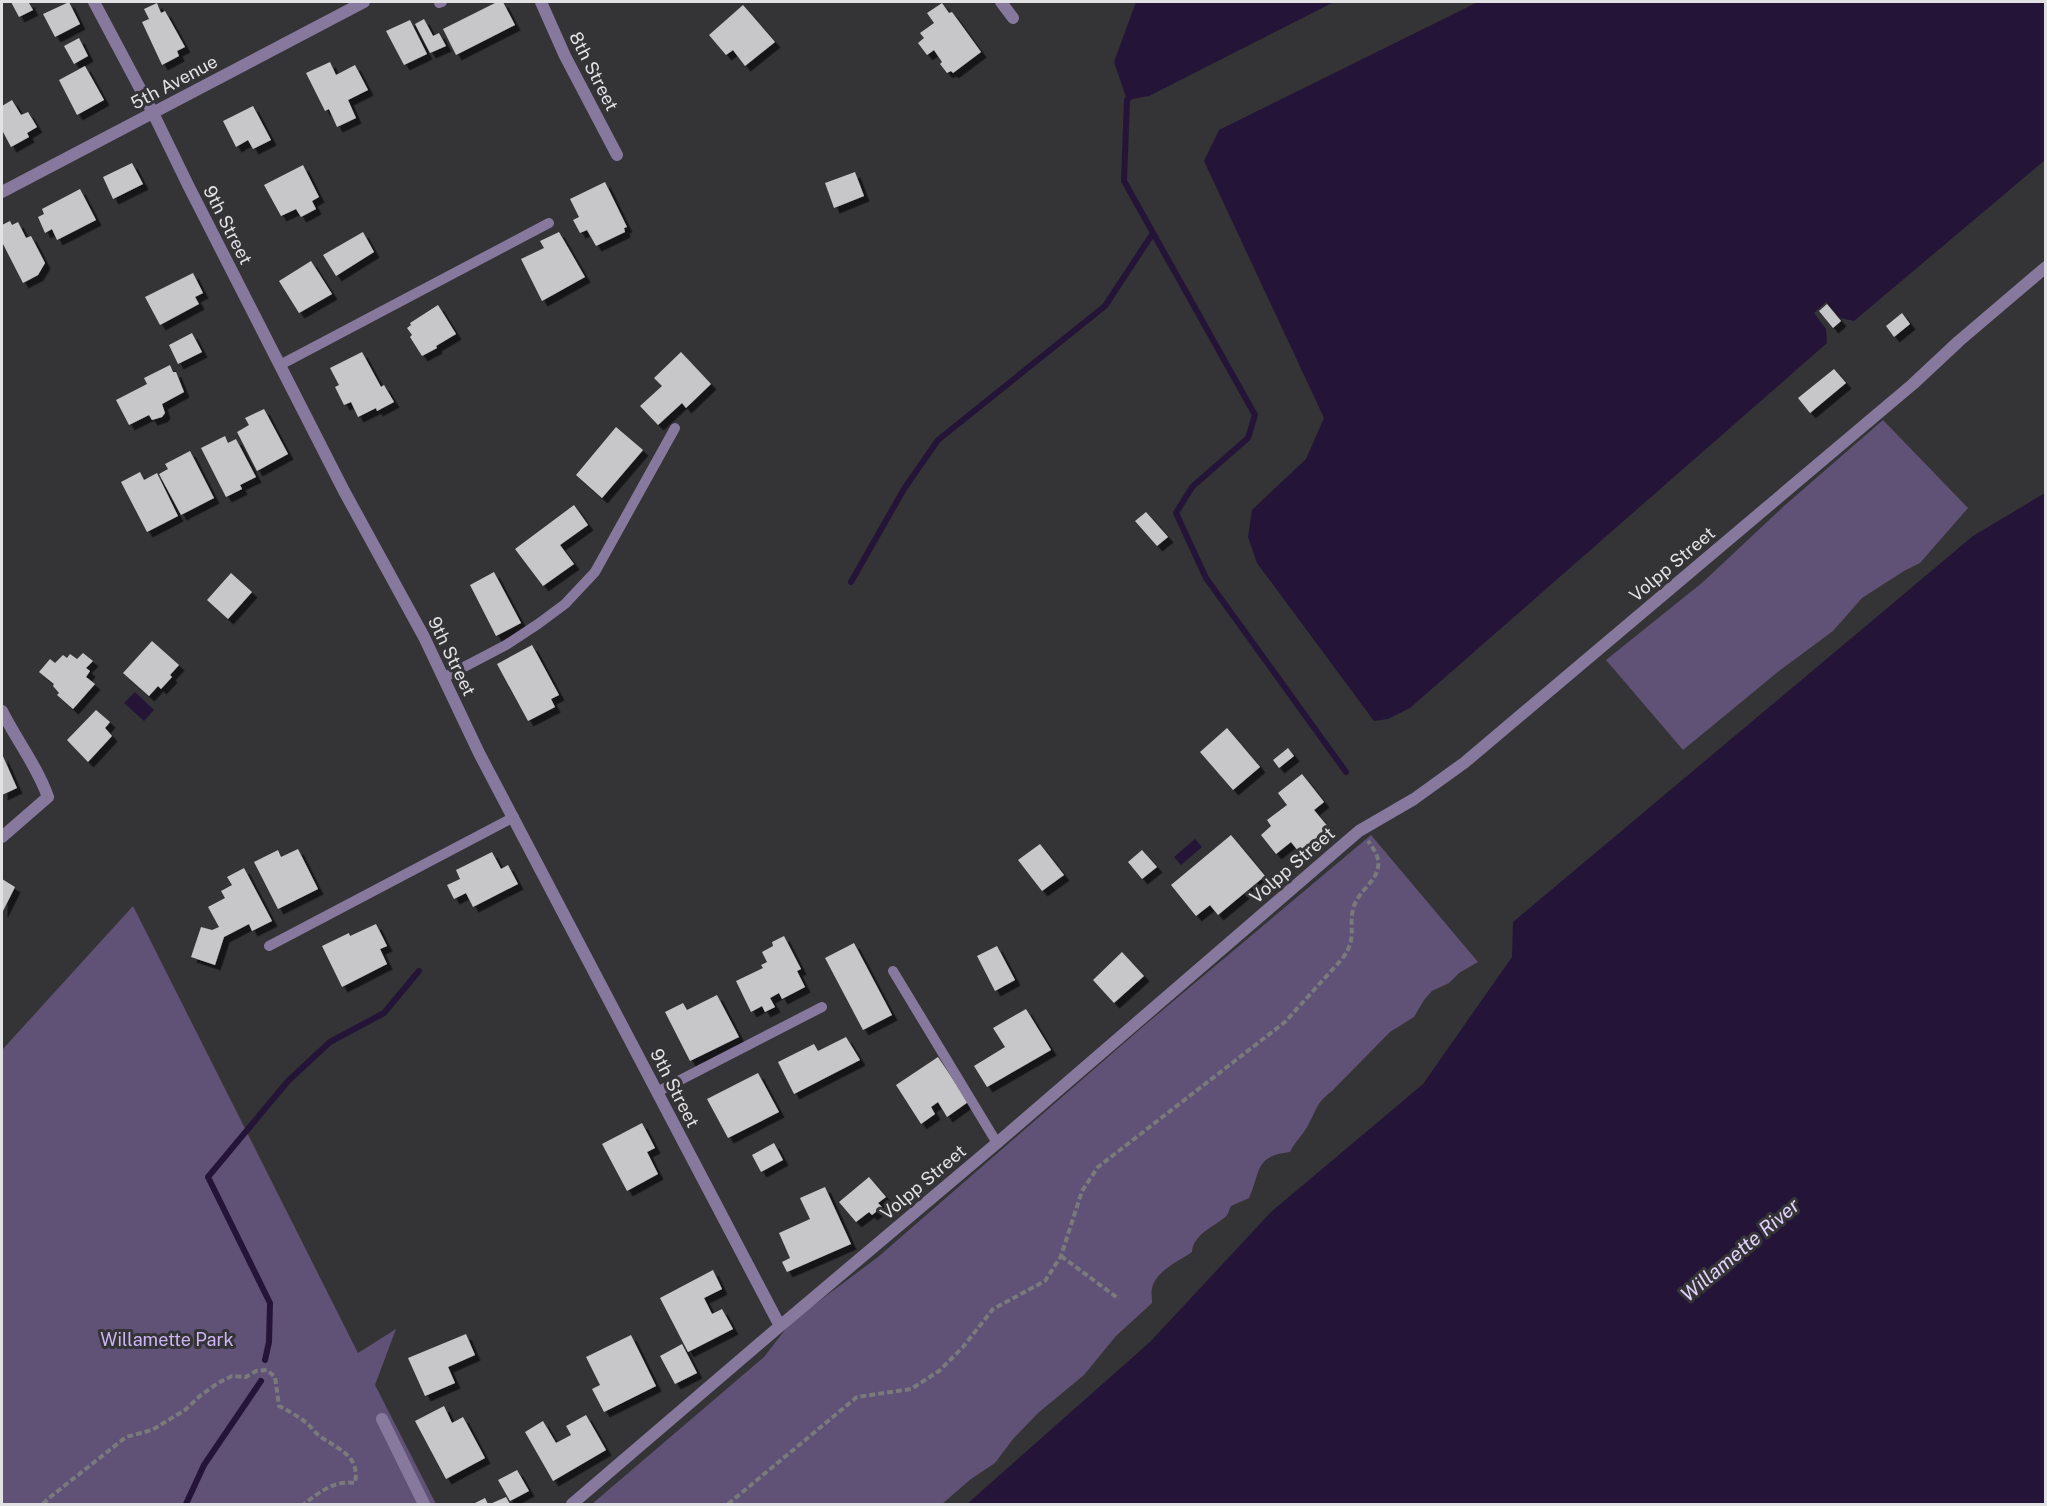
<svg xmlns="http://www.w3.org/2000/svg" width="2047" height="1506" viewBox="0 0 2047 1506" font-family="'Public Sans',sans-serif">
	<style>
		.green { fill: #605176 }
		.water { fill: #241538 }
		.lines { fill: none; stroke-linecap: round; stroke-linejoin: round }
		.stream { stroke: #241538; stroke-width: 6 }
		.building { fill: #c7c6c9; filter: url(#shadow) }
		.path { stroke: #7a797c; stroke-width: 4; stroke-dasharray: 6 3; stroke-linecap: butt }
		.lane { stroke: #87799e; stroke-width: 10 }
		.street { stroke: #87799e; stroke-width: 12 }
		.labels { text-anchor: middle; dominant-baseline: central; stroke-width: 6; stroke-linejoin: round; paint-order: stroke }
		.street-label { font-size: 18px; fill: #e2e1e3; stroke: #343336 }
		.park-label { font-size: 18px; fill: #ceb4f6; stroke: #343336 }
		.water-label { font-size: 20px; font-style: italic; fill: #e1d2fb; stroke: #343336 }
	</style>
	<defs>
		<filter id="shadow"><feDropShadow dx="5.5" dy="5.5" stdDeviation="0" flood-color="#0009"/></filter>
	</defs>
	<rect width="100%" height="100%" fill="#343336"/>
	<path class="green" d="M1883 420 1968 508 1920 563 1904 571 1862 598 1833 631 1779 671 1683 750 1606 660 1703 582 1784 506Z
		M1371 835 1478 962 1459 973 1449 983 1432 991 1424 1000 1414 1017 1390 1032 1332 1091C1315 1104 1317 1110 1307 1127 1302 1136 1294 1143 1290 1152 1254 1156 1261 1172 1249 1198L1231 1206C1229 1210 1228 1216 1224 1218 1213 1227 1193 1235 1192 1252 1179 1261 1156 1271 1152 1288 1151 1292 1152 1298 1152 1303L1116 1336 1084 1375 1038 1413 1013 1439 995 1463 971 1479 942 1504H592L764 1357 791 1322 878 1257 1146 1024Z
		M133 906 358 1353 396 1329 375 1385 436 1504H2V1050Z"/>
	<path class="water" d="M1136 2H1334L1149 96 1127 100 1114 62Z
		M1478 2H2045V160L1854 321 1840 318 1826 302 1814 313 1826 329 1827 343 1410 708 1388 719 1374 721 1257 563 1248 537 1252 510 1306 459 1324 418 1204 161 1219 130Z
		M2045 493V1504H967L1150 1342 1271 1212 1423 1084 1512 957 1513 922 1973 536Z
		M135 692 154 710 144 721 124 703Z
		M1195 839 1202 847 1181 865 1174 857Z"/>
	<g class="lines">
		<path class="stream" d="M1131 96 1127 100 1124 181 1255 415 1248 438 1192 487 1176 513 1206 578 1346 772
			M851 582 904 489 938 440 1105 306 1153 233
			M265 1360 269 1342 270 1303 208 1177 288 1081 330 1042 384 1013 419 971
			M186 1504 204 1465 261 1381"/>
	</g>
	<path class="building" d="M11 2H33L29 3 33 10 19 17Z
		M69 2 80 24 55 37 43 14Z
		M497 2H503L515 25 456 55 443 29Z
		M157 3 161 13 165 11 185 47 177 51 179 56 162 65 142 22 149 19 144 9Z
		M942 3 949 13 952 12 981 52 953 73 951 71 947 73 940 64 942 62 934 50 927 55 918 43 924 38 920 33 934 23 927 13Z
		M743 5 775 42 745 66 733 50 726 55 709 35Z
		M424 19 433 36 439 33 446 46 430 53 415 24Z
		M410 20 427 54 404 65 386 31Z
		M79 38 88 56 74 64 64 46Z
		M330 62 336 75 355 65 368 90 348 100 356 118 337 127 329 109 325 111 306 73Z
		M85 66 104 100 77 115 59 80Z
		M12 100 21 115 28 112 37 127 27 133 29 137 11 147 2 130V106Z
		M253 106 271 140 253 149 248 140 236 147 223 121Z
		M132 163 143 184 113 199 103 177Z
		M303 165 319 197 312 201 316 209 301 217 296 209 281 216 264 185Z
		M855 172 864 196 834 208 825 183Z
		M605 182 627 227 624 228 625 232 596 246 587 230 580 233 573 220 579 217 570 199Z
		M80 189 96 220 57 240 52 229 45 233 38 217 44 214 42 209Z
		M10 221 12 225 18 222 26 238 31 236 45 263 38 275 23 283 3 244 2 245V225Z
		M363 232 374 252 336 276 323 255Z
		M559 232 585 277 542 301 521 259 544 248 540 241Z
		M311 261 332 294 299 313 279 281Z
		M193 273 203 293 195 297 199 304 160 325 145 297Z
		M1827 304 1841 321 1833 328 1819 311Z
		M438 305 456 334 436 346 437 348 422 356 410 337 412 335 407 328 411 325 410 323Z
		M1902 313 1910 324 1894 337 1886 326Z
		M192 333 202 352 178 364 169 345Z
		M362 352 381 387 384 385 394 402 377 411 376 408 358 417 351 402 344 405 335 387 339 385 330 368Z
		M681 352 711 384 686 408 682 403 658 425 640 406 662 386 654 378Z
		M170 365 173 372H176L184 392 162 404 165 413 162 417 152 420 149 415 129 425 116 400 147 384 144 378Z
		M1834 369 1846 383 1810 413 1798 398Z
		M264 409 288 454 257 471 237 432 249 425 245 418Z
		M616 427 643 450 602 498 576 475Z
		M225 436 228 443 236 439 256 477 240 485 242 489 226 497 201 448Z
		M190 451 214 498 181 515 159 474 168 469 165 464Z
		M140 472 144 480 157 473 178 516 147 532 121 482Z
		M574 505 588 525 560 545 574 564 543 586 515 549Z
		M1146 512 1168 537 1157 546 1135 521Z
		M494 572 521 623 496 636 470 585Z
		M231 573 252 592 228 619 207 600Z
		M152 641 179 665 170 675 172 677 161 689 158 686 149 696 123 673Z
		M532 645 559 695 551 699 555 707 528 721 497 664Z
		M83 653 93 661 86 668 90 671 86 677 95 684 73 709 57 695 59 693 53 686 54 684 39 672 50 659 55 663 63 655 67 658 70 654 77 659Z
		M96 710 110 722 105 728 112 736 88 762 67 740Z
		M1227 728 1260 767 1233 790 1200 752Z
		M1288 748 1294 756 1279 768 1273 760Z
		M2 754 17 788 2 795Z
		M1302 774 1324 802 1314 810 1329 828 1299 852 1291 842 1276 854 1261 835 1271 826 1267 820 1287 805 1278 793Z
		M1231 835 1265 876 1218 915 1210 905 1196 916 1171 885Z
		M1040 844 1064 875 1042 891 1018 860Z
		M298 849 318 889 278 909 254 862 278 850 281 857Z
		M1142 850 1157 867 1142 879 1128 862Z
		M492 852 501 869 508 865 518 884 473 907 466 893 454 899 447 885 460 879 456 870Z
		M244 868 272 921 252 931 249 924 224 937 215 965 191 957 201 927 212 930 219 927 208 907 225 898 221 891 232 885 227 877Z
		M2 879 15 887 2 913Z
		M376 924 387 946 380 949 387 964 342 987 322 946 349 933 350 936Z
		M784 936 801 969 797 971 805 987 782 999 779 993 770 998 775 1007 765 1012 762 1006 751 1012 736 981 763 968 761 965 767 962 762 952 773 946 772 942Z
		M854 943 892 1015 863 1030 825 958Z
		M997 946 1015 980 995 991 977 956Z
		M1122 952 1144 976 1114 1003 1093 980Z
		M717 995 739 1037 690 1061 665 1012 683 1003 687 1010Z
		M1026 1009 1051 1050 987 1087 974 1066 1005 1047 993 1028Z
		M846 1037 860 1060 794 1094 778 1062 814 1044 818 1051Z
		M938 1057 968 1102 947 1117 938 1102 931 1107 935 1114 921 1124 896 1085Z
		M758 1073 779 1112 728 1138 707 1099Z
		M642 1123 655 1148 647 1152 658 1174 627 1191 602 1144Z
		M774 1143 783 1160 761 1172 752 1155Z
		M869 1177 886 1197 878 1203 882 1207 872 1215 869 1212 856 1222 839 1202Z
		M825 1187 851 1244 787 1272 782 1262 790 1258 779 1233 810 1219 800 1198Z
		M713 1270 722 1289 704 1298 712 1314 722 1309 733 1329 688 1352 660 1298Z
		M466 1334 475 1355 448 1367 455 1383 425 1396 408 1358Z
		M631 1335 656 1386 604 1412 592 1389 600 1385 586 1357Z
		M682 1344 697 1373 675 1384 660 1356Z
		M444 1406 452 1423 463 1417 485 1458 446 1479 415 1421Z
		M586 1415 606 1450 553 1481 525 1432 543 1421 556 1443 571 1435 566 1426Z
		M517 1470 529 1491 510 1501 498 1480Z
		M506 1497 510 1504H490Z
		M485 1498 488 1504H473Z"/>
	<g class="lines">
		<path class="path" d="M1061 1256 1119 1299
			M43 1504 49 1498 126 1437 152 1430 185 1410 201 1395 218 1383 232 1376 246 1377 256 1371 267 1370 275 1377 279 1406C289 1411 299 1417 308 1424 312 1428 316 1434 321 1437 340 1450 360 1456 355 1483 334 1480 320 1492 304 1504
			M728 1504 857 1397 911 1389 939 1371 963 1347 993 1309 1045 1281 1061 1256 1082 1191 1098 1167 1285 1022 1342 959C1359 936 1347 928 1354 906 1358 892 1376 882 1378 867 1380 857 1373 848 1368 841"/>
		<path class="lane" d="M439 3 442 2
			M280 365 549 223
			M443 678 506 645 538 624 565 604 595 572 675 428
			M269 946 514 817
			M893 971 997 1143
			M657 1092 822 1007"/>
		<path class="street" d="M94 2 153 113 188 185 344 491 424 637 479 753 780 1326
			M541 2 565 56 617 155
			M1001 2 1013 18
			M2 192 364 2
			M2 711C17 741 37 766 48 797L2 837
			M382 1419 424 1504
			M572 1504 780 1326 997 1143 1359 831 1414 799 1464 763 1913 384 1959 341 2046 267"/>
	</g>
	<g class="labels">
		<g class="street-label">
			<text transform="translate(594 71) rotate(63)">8th Street</text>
			<text transform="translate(174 82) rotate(-28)">5th Avenue</text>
			<text transform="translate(228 225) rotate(63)">9th Street</text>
			<text transform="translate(1672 564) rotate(-40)">Volpp Street</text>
			<text transform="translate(452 656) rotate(64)">9th Street</text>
			<text transform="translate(1292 865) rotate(-41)">Volpp Street</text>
			<text transform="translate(675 1088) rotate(63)">9th Street</text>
			<text transform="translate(923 1182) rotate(-40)">Volpp Street</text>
		</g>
		<g class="park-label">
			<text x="167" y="1339">Willamette Park</text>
		</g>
		<g class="water-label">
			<text transform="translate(1740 1250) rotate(-40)">Willamette River</text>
		</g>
	</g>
	<rect width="2047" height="1506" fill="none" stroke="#e2e1e3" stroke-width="6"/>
</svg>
